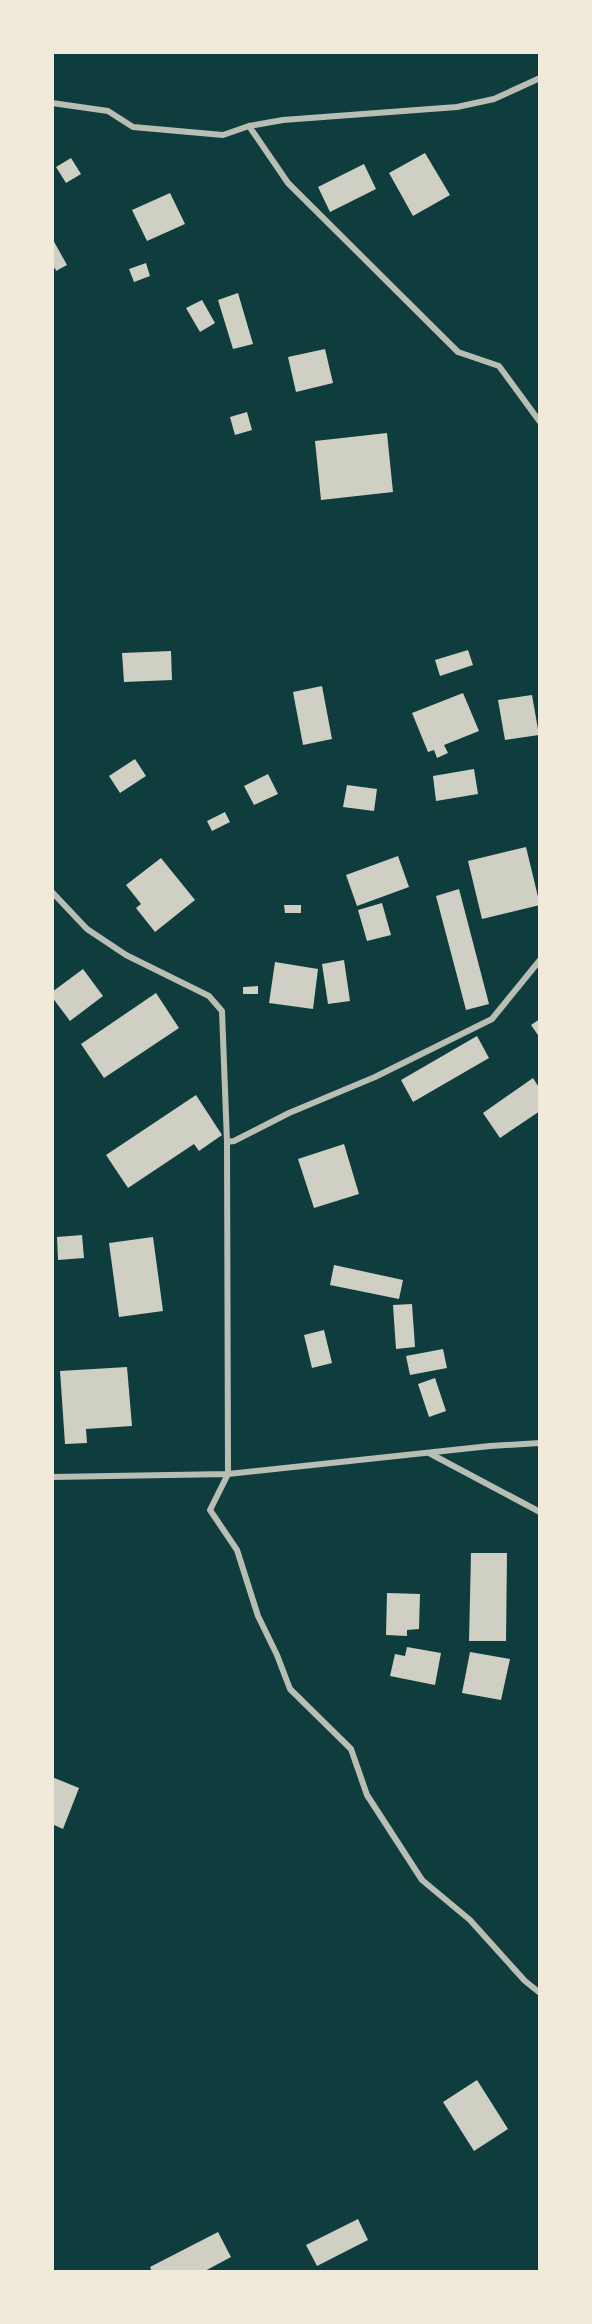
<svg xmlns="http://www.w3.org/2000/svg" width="592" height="2324" viewBox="0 0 592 2324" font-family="'Sofia Sans Condensed',sans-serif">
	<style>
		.building { fill: #cfcfc3 }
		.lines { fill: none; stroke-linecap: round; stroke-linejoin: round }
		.minor { stroke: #b8beb3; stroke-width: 6 }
	</style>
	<rect width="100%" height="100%" fill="#0f3d3e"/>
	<path class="building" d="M425 153 450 195 413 216 389 173Z
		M71 158 81 174 66 183 56 167Z
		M364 164 376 189 330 212 318 187Z
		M170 193 185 224 147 241 132 210Z
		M52 238 67 265 56 271 55 268 52 270Z
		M146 263 150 276 134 282 129 269Z
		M238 293 253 344 233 349 218 300Z
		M202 300 215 323 200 332 186 308Z
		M325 349 333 383 296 392 288 357Z
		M247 412 252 430 235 435 230 417Z
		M387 433 393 492 321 500 315 441Z
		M468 650 473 665 440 676 435 660Z
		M171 651 172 680 124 682 122 653Z
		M322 686 332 739 303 745 293 692Z
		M463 693 479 731 444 745 448 753 437 758 434 750 428 752 412 713Z
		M532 695 539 735 505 740 498 700Z
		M135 759 146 776 120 793 109 776Z
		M474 769 478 794 436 801 433 776Z
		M268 774 278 794 254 805 244 786Z
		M347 785 377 789 374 811 343 807Z
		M225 812 230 822 212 831 207 821Z
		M526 847 540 905 482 919 468 861Z
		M398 856 409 887 357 906 346 875Z
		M161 858 195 900 155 932 136 908 141 904 126 885Z
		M459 889 489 1004 466 1010 436 896Z
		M382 903 391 935 367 941 358 910Z
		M284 905H301V913H285Z
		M344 960 350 1001 328 1004 322 964Z
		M275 962 318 969 313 1009 269 1003Z
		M83 969 103 996 70 1021 52 997V992Z
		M258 986V994H243V987Z
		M156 993 179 1028 104 1078 81 1044Z
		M540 1019V1038L531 1025Z
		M477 1036 489 1058 413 1102 401 1080Z
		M533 1078 540 1089V1111L500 1138 483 1113Z
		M196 1095 222 1135 199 1151 194 1144 128 1188 106 1155Z
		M344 1144 359 1194 314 1208 298 1159Z
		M82 1235 84 1258 58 1260 57 1237Z
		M153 1237 163 1311 119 1317 109 1243Z
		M334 1265 403 1280 399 1299 330 1285Z
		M412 1304 415 1347 396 1349 393 1305Z
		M324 1330 332 1363 312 1368 304 1335Z
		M443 1349 447 1368 410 1375 406 1356Z
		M127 1367 132 1426 86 1429 87 1443 65 1444 60 1371Z
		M435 1378 446 1411 429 1417 418 1384Z
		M471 1553H507L506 1641H469Z
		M387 1593 420 1594 419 1629 407 1630V1636L386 1635Z
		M407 1647 441 1653 435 1685 390 1676 395 1654 405 1656Z
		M470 1652 510 1659 501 1700 462 1693Z
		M52 1777 79 1788 63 1829 52 1824Z
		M477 2080 508 2129 474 2151 443 2102Z
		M358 2219 368 2240 317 2266 306 2245Z
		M218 2232 231 2257 203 2272H152L150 2267Z"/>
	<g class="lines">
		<path class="minor" d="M52 103 108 111 133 127 223 135 249 126 283 120 457 107 494 99 540 78
			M249 126 288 183 458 352 499 366 540 422
			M52 892 87 929 126 955 209 996 222 1011 227 1142 228 1474 210 1510 237 1550 258 1616 277 1655 290 1689 351 1749 367 1795 422 1880 470 1920 525 1981 540 1993
			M227 1142 234 1141 289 1113 375 1077 492 1019 540 960
			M429 1453 540 1512
			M52 1477 228 1474 490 1446 540 1443"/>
	</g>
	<rect width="592" height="2324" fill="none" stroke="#f1e9da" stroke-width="108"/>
</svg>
